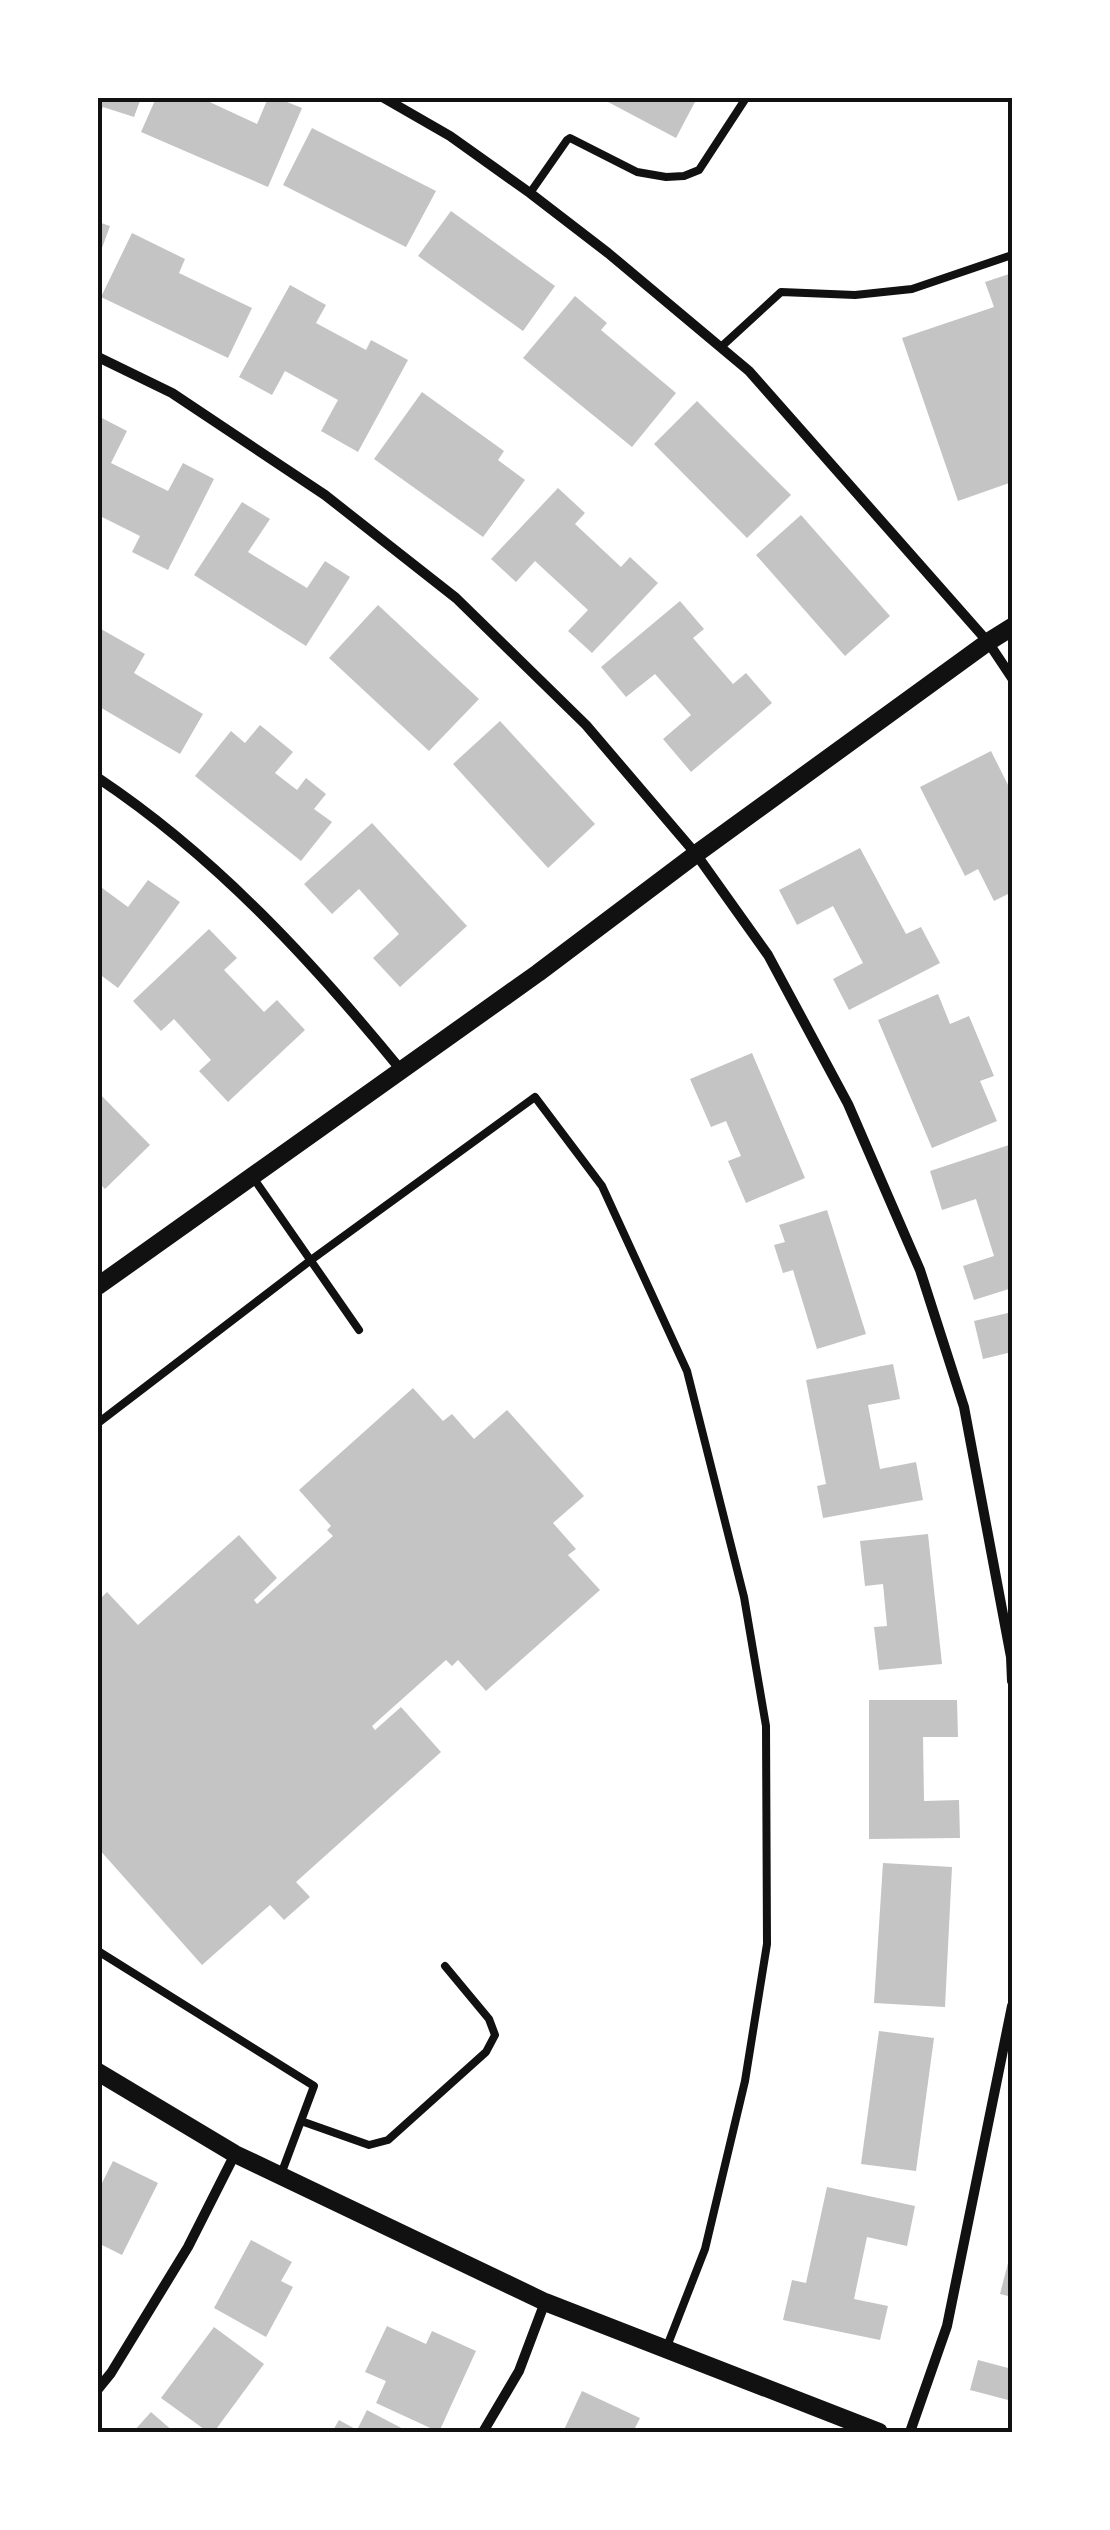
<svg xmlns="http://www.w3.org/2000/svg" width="1110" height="2530" viewBox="0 0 1110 2530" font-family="'Fira Sans Condensed',sans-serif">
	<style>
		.building { fill: #c4c4c4 }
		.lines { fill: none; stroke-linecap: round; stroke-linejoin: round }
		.service { stroke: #111; stroke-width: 8 }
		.minor { stroke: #111; stroke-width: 10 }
		.tertiary { stroke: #111; stroke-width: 18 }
		.neatline { fill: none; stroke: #111; stroke-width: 4 }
	</style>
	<rect width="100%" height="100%" fill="#fff"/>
	<path class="building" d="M98 98H141L134 117 103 107 98 120Z
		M156 98H201L257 124 268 98H277L302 108 268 187 141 132Z
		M611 98H697L676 138 608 102Z
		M312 128 436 191 406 247 283 185Z
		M451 211 555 286 523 331 418 256Z
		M98 222 110 226 98 259Z
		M132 233 185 259 179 273 252 308 228 358 101 297Z
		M1012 273V482L958 501 902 338 994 307 985 282Z
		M290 285 326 305 316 323 366 350 371 340 408 360 358 452 321 431 338 400 285 371 272 395 239 377Z
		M575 296 607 323 601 330 676 393 632 447 523 358Z
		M422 392 504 451 498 460 525 480 483 537 374 459Z
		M697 401 791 495 747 538 654 444Z
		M98 416 127 431 111 463 168 491 183 463 214 479 168 570 132 552 140 536 98 515Z
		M558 488 585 513 575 524 621 567 630 557 658 583 592 653 568 631 588 610 535 561 516 582 491 559Z
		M242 502 270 519 248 552 307 588 325 561 350 577 306 646 194 575Z
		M801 515 890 616 845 656 756 555Z
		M680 601 704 629 693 638 733 684 746 673 772 703 691 772 663 739 691 715 655 674 626 697 601 667Z
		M378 605 479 699 429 751 329 658Z
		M101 629 145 654 134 673 203 714 180 754 98 706V636Z
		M500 721 595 824 548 868 453 764Z
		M260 725 293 752 275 773 297 790 306 778 326 794 314 809 332 822 301 861 195 776 231 731 245 743Z
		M991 751 1012 793V892L994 901 978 869 965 876 920 787Z
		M372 823 467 926 400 987 373 958 399 934 359 889 332 914 304 884Z
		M860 848 906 934 921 927 940 963 849 1010 833 979 863 963 833 906 797 925 779 890Z
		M148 880 180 902 118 988 98 973V885L128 907Z
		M209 929 237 958 224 970 264 1012 277 1000 305 1030 228 1102 199 1071 211 1060 174 1019 161 1031 133 1001Z
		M938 994 950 1024 969 1016 994 1076 980 1081 997 1121 932 1148 878 1020Z
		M752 1053 805 1178 746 1203 728 1161 741 1156 726 1121 711 1127 690 1079Z
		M98 1092 150 1145 105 1189 98 1182Z
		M1012 1144V1288L974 1300 963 1266 994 1256 976 1199 942 1210 930 1171Z
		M827 1210 866 1334 817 1349 793 1270 783 1273 774 1245 785 1242 779 1225Z
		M1012 1312V1352L983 1359 974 1321Z
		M893 1364 900 1399 868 1405 880 1469 916 1462 923 1500 823 1518 817 1486 826 1484 806 1380Z
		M413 1388 443 1421 452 1414 474 1439 507 1410 584 1496 553 1523 576 1549 568 1555 600 1590 486 1691 458 1660 452 1666 446 1660 372 1726 375 1730 401 1707 441 1752 296 1882 310 1897 284 1920 270 1905 202 1965 98 1848V1601L107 1592 138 1625 239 1535 277 1578 254 1600 257 1604 333 1536 327 1530 331 1526 299 1490Z
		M928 1534 942 1664 879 1670 874 1627 887 1626 883 1584 865 1586 860 1541Z
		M869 1700H957L958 1737H923L924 1801 959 1800 960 1838 869 1839Z
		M883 1863 952 1867 945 2007 874 2003Z
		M879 2031 934 2038 916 2171 861 2164Z
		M113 2161 158 2183 122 2255 98 2243V2185L100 2187Z
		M827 2187 915 2206 907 2246 867 2237 854 2299 888 2306 880 2340 783 2320 792 2280 806 2283Z
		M251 2240 292 2262 281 2281 293 2287 266 2337 214 2308Z
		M1008 2263 1012 2264V2297L1000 2294Z
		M387 2326 426 2344 432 2331 476 2351 439 2432 376 2403 386 2381 365 2372Z
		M214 2327 264 2364 214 2432H208L161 2398Z
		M978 2360 1012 2369V2401L970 2390Z
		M582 2391 640 2418 633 2432H563Z
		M367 2410 409 2432H332L339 2420 357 2430Z
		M151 2412 174 2432H133Z"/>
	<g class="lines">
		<path class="service" d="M530 193 567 140 570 138 637 172 666 177 684 176 699 170 746 98
			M721 347 781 292 855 295 912 289 1012 255
			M252 1176 359 1330
			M98 1423 311 1260 535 1097 602 1186 687 1371 744 1597 766 1726 767 1944 745 2081 705 2249 666 2349
			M98 1951 314 2086 280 2177
			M301 2121 369 2145 388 2140 486 2052 495 2035 489 2019 445 1966"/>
		<path class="minor" d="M384 98 450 136 530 193 608 253 749 371 988 642 1012 678
			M98 357 172 393 325 495 456 598 586 725 696 854 768 955 848 1104 920 1270 964 1407 1011 1657 1012 1681
			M98 778C215 856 312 961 401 1070
			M98 2389 111 2373 188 2247 235 2154
			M483 2432 519 2371 545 2302
			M910 2432 947 2326 1012 2006"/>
		<path class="tertiary" d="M98 1286 538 973 696 854 988 642 1012 627
			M98 2072 235 2154 545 2302 879 2432"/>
	</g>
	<rect width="1110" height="2530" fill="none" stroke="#ffffff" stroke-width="200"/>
	<rect x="100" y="100" width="910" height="2330" class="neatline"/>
</svg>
